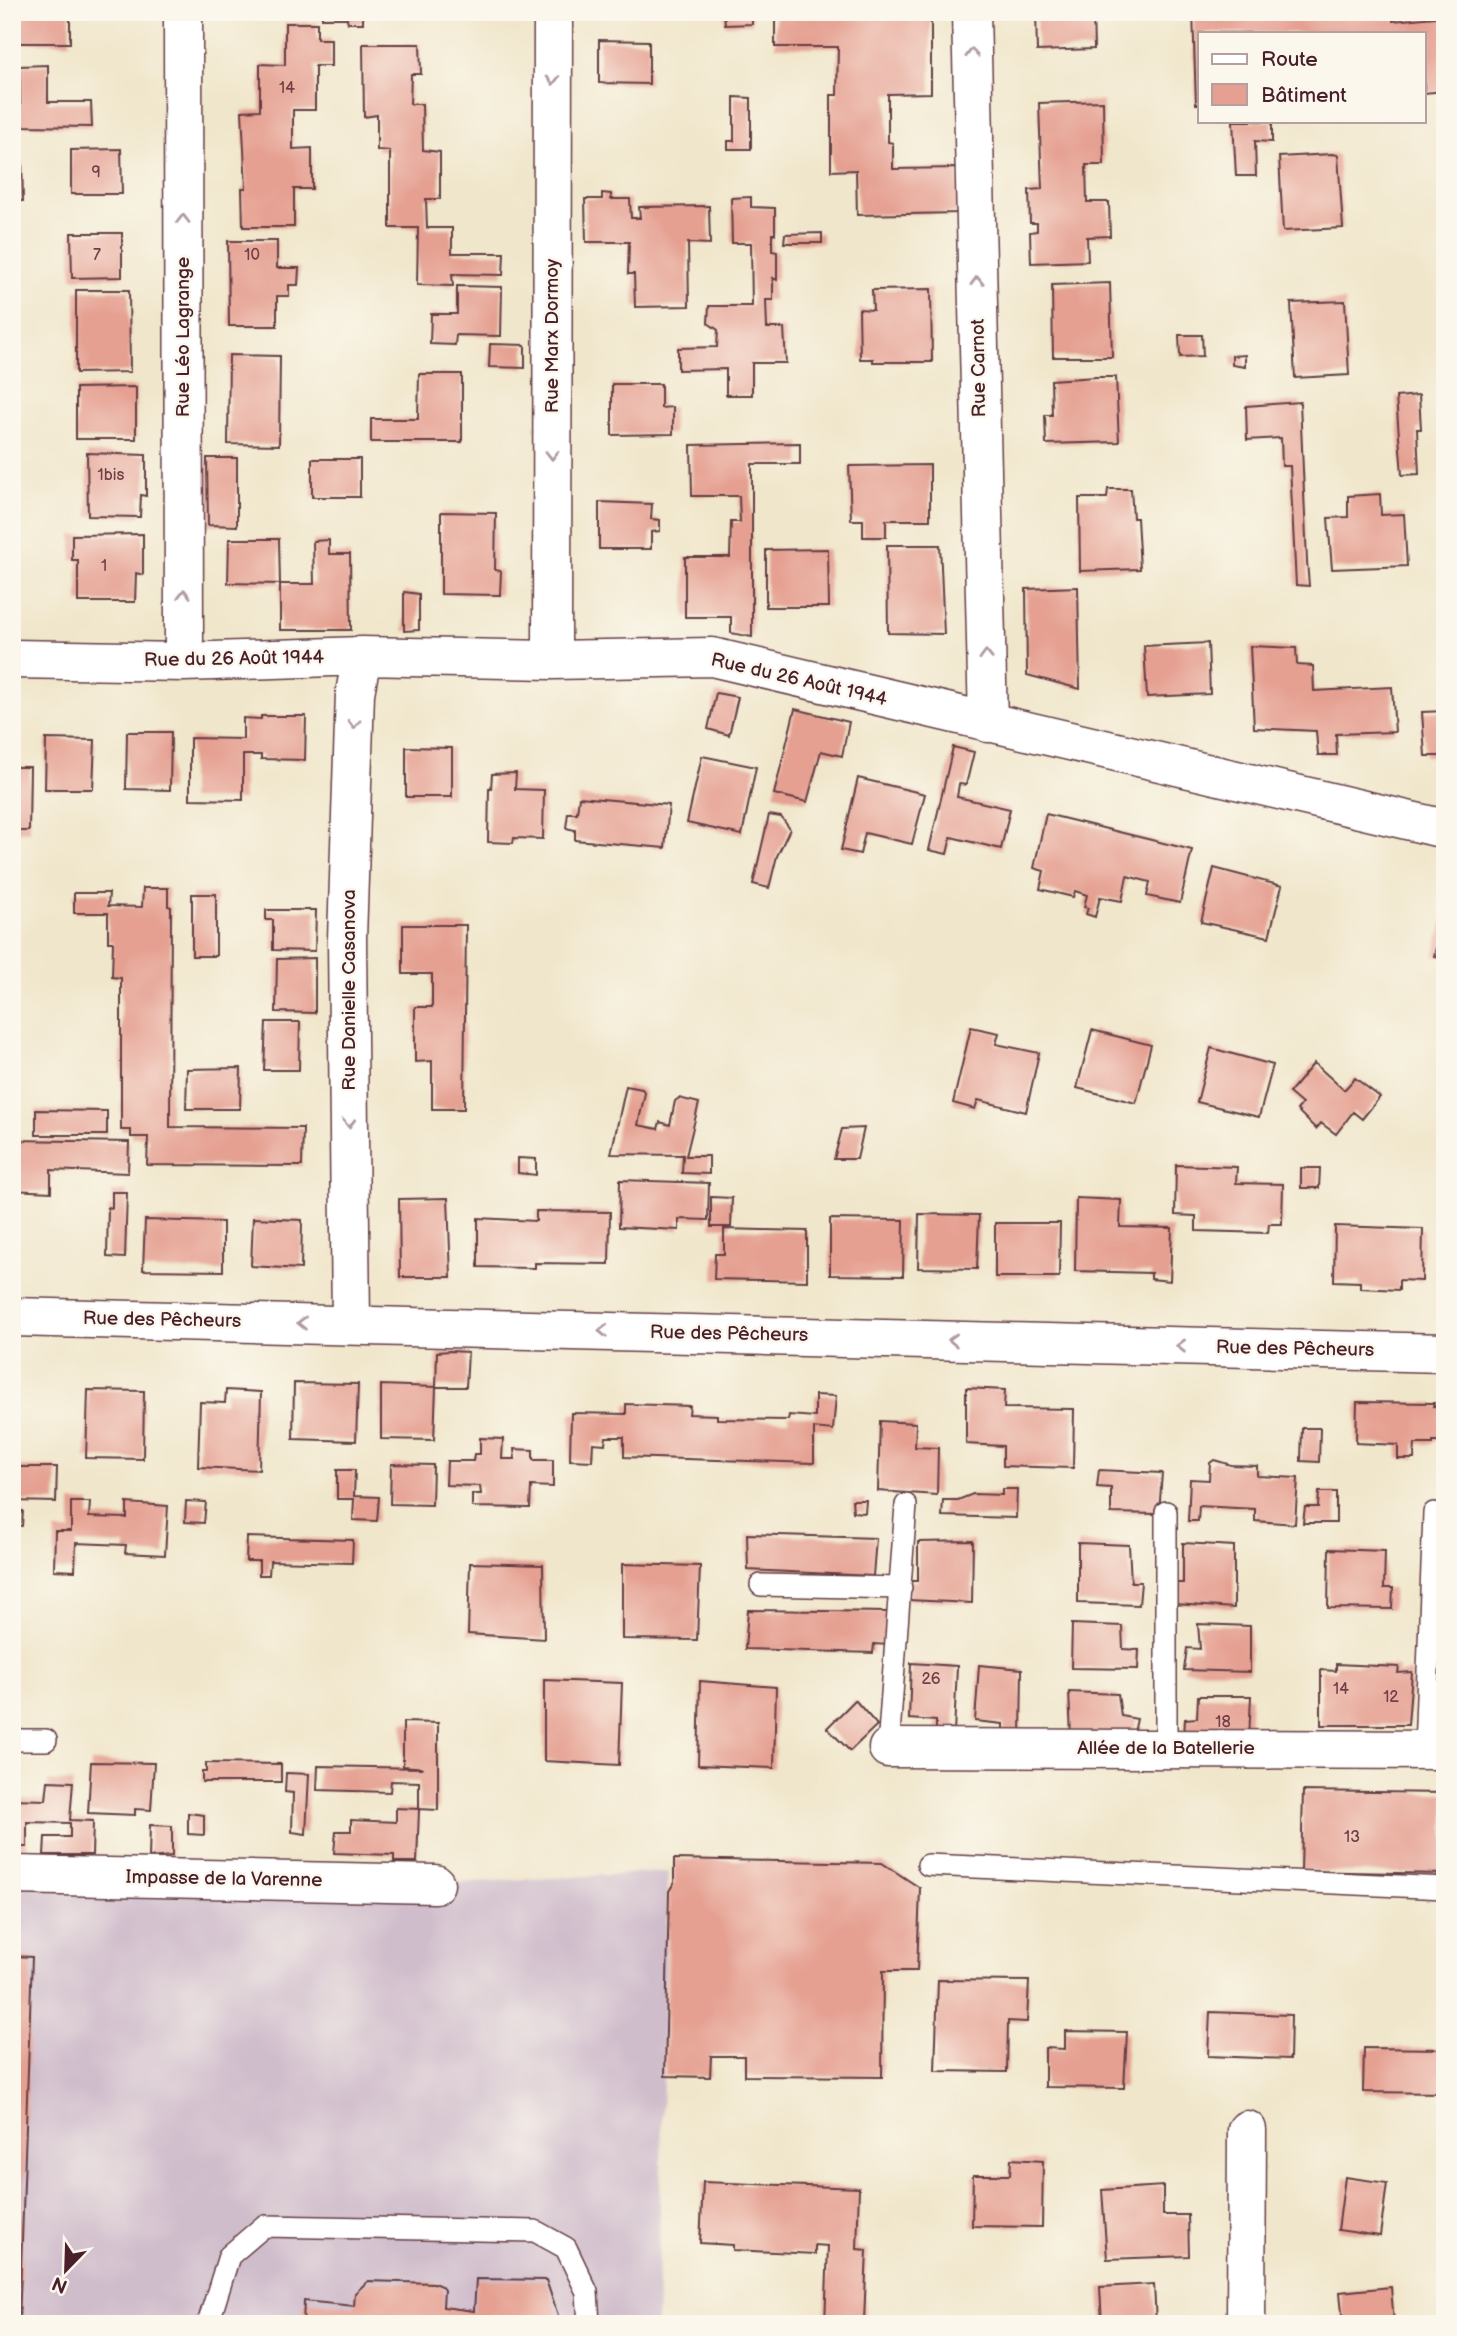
<svg xmlns="http://www.w3.org/2000/svg" width="1457" height="2336" viewBox="0 0 1457 2336" font-family="'Balsamiq Sans',sans-serif">
	<style>
		.industrial { fill: #d0bdcc }
		.building { fill: #e5a092 }
		.lines { fill: none; stroke-linecap: round; stroke-linejoin: round }
		.lane-casing { stroke: #633d43; stroke-width: 24 }
		.street-casing { stroke: #633d43; stroke-width: 41 }
		.lane { stroke: #fff; stroke-width: 21 }
		.street { stroke: #fff; stroke-width: 38 }
		.oneway { stroke: #ae9aa0 }
		.labels { text-anchor: middle; dominant-baseline: central; stroke-width: 5; stroke-linejoin: round; paint-order: stroke }
		.number-label { font-size: 16px; fill: #713f45 }
		.street-label { font-size: 19px; fill: #4a1f2b; stroke: #fbf7ec }
	</style>
	<rect width="100%" height="100%" fill="#fbf7ec"/>
	<filter id="ink" filterUnits="userSpaceOnUse"><feTurbulence type="fractalNoise" baseFrequency=".0143" numOctaves="2"/><feDisplacementMap in="SourceGraphic" scale="14" xChannelSelector="R" yChannelSelector="G"/><feConvolveMatrix kernelMatrix="1 2 1 2 8 2 1 2 1" color-interpolation-filters="sRGB"/></filter>
	<filter id="wash" filterUnits="userSpaceOnUse"><feTurbulence type="fractalNoise" baseFrequency=".00686" numOctaves="4" result="noise"/><feDisplacementMap in="SourceGraphic" scale="28" xChannelSelector="R" yChannelSelector="G"/><feGaussianBlur stdDeviation="1.57" result="paint"/><feColorMatrix in="noise" values="0 0 0 0 0 0 0 0 0 0 0 0 0 0 0 0 0 1.4 0 .05"/><feComposite in="paint" operator="in"/></filter>
	<g filter="url(#wash)">
		<rect width="100%" height="100%" fill="#f0e6cb"/>
		<path class="industrial" d="M668 1872 657 2324H12V1875L435 1884Z"/>
		<g id="blocks">
			<path class="building" d="M12 12H70V43H12Z
				M322 12H363V23H348L347 18H322Z
				M724 12H752V24L725 25Z
				M775 12H931V93L888 94V142L893 143V169L958 168 959 213 857 215 856 170 831 171V95H837L838 47H775Z
				M1036 12H1093L1094 49 1037 51Z
				M1193 12H1393V21L1445 16V91L1424 93V33H1200V104H1196Z
				M285 23H317V39H331V66H315V110H293V149L312 148V189H294V227H243L242 188H246L242 111 260 110V64L285 65Z
				M599 40 649 41V84L599 83Z
				M363 44H420L421 74H411L410 104H422L423 150 440 152V199H426L427 228H452V253H504L503 275 452 274 453 286 417 285 418 228H390V151L377 150V115L364 117Z
				M48 65V102H91L92 127 21 126 19 66Z
				M734 97 751 98V149H728V141H734Z
				M1103 101 1104 165H1086L1087 202H1109L1110 236 1087 237 1088 261 1031 263 1030 232 1037 231V223H1030L1029 190 1042 189 1039 103Z
				M1233 121H1272V142L1255 141 1256 176H1236Z
				M121 149 122 194H71V150Z
				M1332 154 1338 155 1343 228 1283 231 1279 157Z
				M12 161H22L23 201H12Z
				M602 193 611 194V199H630L631 218H640L639 207 709 206 710 244 688 243 689 306 635 307 634 274H628L629 242H586L585 199H602Z
				M751 197V207L775 208V234H772V251L777 252V280L773 278V300H766L767 328H784L786 363H752V395H726V369L678 370V348L717 347 718 330 708 323 709 306H752L751 243H732L731 198Z
				M71 233H122V277L72 278Z
				M822 233V243H784L785 234Z
				M228 241H277V268H299L298 285H289V296H277V326H229Z
				M1110 283 1112 357H1053L1052 285Z
				M457 286 502 287 501 336 456 335 455 345 430 344 431 314H457Z
				M931 289 932 362H873V359H860L859 309 873 310 872 290Z
				M76 290H129L130 372 76 373Z
				M1345 301 1349 375 1295 378 1291 303Z
				M1179 335H1202L1203 356 1180 357Z
				M490 344 525 345V368L489 367Z
				M229 355 280 356 279 445 228 444Z
				M1245 355V367L1232 365V356Z
				M419 374H462V442H371V419H418Z
				M1096 377H1116L1119 442 1046 444 1045 415H1052L1051 380Z
				M612 384H661V408L673 407V434L612 435Z
				M136 387V439H76V388Z
				M1419 395 1421 429H1417L1419 474 1402 475 1396 397Z
				M1300 402 1307 561 1309 586 1296 585 1290 466H1282L1281 438 1247 440 1246 406Z
				M800 443V464H752V637L731 633V617H685V557H730L731 522H740L739 496H692L691 445Z
				M87 453 146 455V496L141 495 140 517 88 516Z
				M207 458H237V526L208 525Z
				M312 459H360V497H312Z
				M930 465V520H886V537H863V520H851L849 466Z
				M1108 489H1131L1133 518H1137L1140 569 1080 571 1079 498H1107Z
				M1380 494 1381 515 1404 514 1407 566 1332 569 1328 518 1348 517V496Z
				M599 502 652 504 651 519 660 520V531L651 532V549H599Z
				M441 512 496 513 495 570 501 571 500 595 441 594Z
				M143 534V575L136 573 135 602H78V560H72V535Z
				M229 539H279L280 584 228 583Z
				M329 540V554H350L351 630H280V584H314L313 541Z
				M887 545H940L944 634 888 633Z
				M828 549 829 607H766V550Z
				M1078 587 1080 689 1027 675 1026 589Z
				M404 592 419 594V630L404 631Z
				M1208 643 1210 694 1147 697 1144 646Z
				M1250 646 1296 648 1297 665 1313 666 1314 691 1392 687 1395 732 1336 734 1337 755H1318L1316 731 1254 728Z
				M716 693 738 697 729 735 708 729Z
				M795 709 849 722 842 756 821 751 807 802 774 794Z
				M1445 711V756H1425L1422 712Z
				M261 716H306L305 760 261 759V755H243V800L190 799V738L243 739V718L261 719Z
				M127 732H171L170 790 126 789Z
				M46 739 95 740 93 789H45Z
				M406 747 452 748V797H406Z
				M953 747 974 752 966 785 959 784 957 797 1010 809 1001 849 951 837 947 854 929 850Z
				M702 756 756 767 742 835 687 823Z
				M12 767H30L29 831H12Z
				M516 773 515 789 544 790 543 839 514 838 513 843 488 842 489 789H491L492 774Z
				M858 778 925 794 912 844 865 833 860 854 841 850Z
				M579 797 669 805 665 848 575 840V830L566 828 568 813H577Z
				M1046 814 1192 850 1180 903 1147 896 1150 882 1127 876 1122 901 1100 897 1095 917 1086 914 1088 908 1084 907 1087 895 1075 891 1073 897 1040 889 1044 871 1034 868Z
				M769 815 781 817 790 829 777 856 769 888 753 884Z
				M1214 868 1282 886 1269 937 1201 922Z
				M143 888H168V906L171 907 170 1127 303 1128 302 1166 147 1165 148 1137H131V1130H121V978L112 977 113 942H108V913H74V893H109L108 906 142 907Z
				M192 894H216V956H192Z
				M266 910H316L315 951 273 950V920H266Z
				M1444 916H1445V958L1434 956Z
				M403 925H466L464 1109H432V1061L415 1062V1007H432V974H403Z
				M315 958V1013L276 1012 277 959Z
				M266 1022H300L299 1070H264Z
				M971 1027 999 1033 996 1044 1039 1053 1026 1112 978 1100 975 1109 953 1103Z
				M1092 1030 1151 1045 1136 1103 1077 1088Z
				M1211 1048 1273 1065 1259 1117 1197 1102Z
				M1314 1063 1344 1090 1355 1078 1380 1097 1362 1119 1353 1112 1336 1134 1321 1123 1316 1129 1297 1110 1302 1104 1289 1093Z
				M241 1068 240 1109H186L187 1069Z
				M626 1086 642 1089 645 1093 638 1125 658 1129 660 1122 670 1125 675 1101 679 1098 699 1103 686 1156H709V1174L682 1173 683 1155 611 1154Z
				M36 1110 107 1111V1135H36Z
				M864 1128 857 1159H834L842 1129Z
				M13 1140 129 1142 128 1173 51 1170V1192L12 1190Z
				M518 1158 536 1159V1175L518 1173Z
				M1176 1165 1237 1167 1236 1183 1283 1184 1282 1224H1269L1268 1233 1196 1231V1216L1175 1215Z
				M1301 1168H1320L1319 1188H1301Z
				M620 1180 709 1183 708 1220 679 1219V1230L619 1227Z
				M112 1192H127L125 1258 107 1257 108 1207 112 1208Z
				M711 1197 732 1198 731 1227H711Z
				M448 1198 451 1277H400L399 1199Z
				M1076 1198 1121 1200 1120 1227 1172 1228 1170 1281 1151 1279V1273L1075 1271Z
				M536 1211 610 1212 609 1264 535 1263V1268L478 1267V1218L536 1221Z
				M919 1214 979 1215 977 1269 918 1268Z
				M253 1218 302 1220 301 1269 251 1266Z
				M830 1219 904 1220 903 1276 830 1275Z
				M145 1220 223 1222V1271L143 1270Z
				M995 1223H1060L1059 1277H995Z
				M1335 1226 1423 1229 1422 1281 1399 1280V1290L1360 1288V1282L1334 1281Z
				M724 1229 807 1231V1281L714 1279 715 1254H724Z
				M450 1351 468 1352 466 1387H436L434 1440 381 1439V1385L436 1387 437 1352Z
				M294 1383 358 1384 356 1441 293 1439Z
				M966 1388 1005 1390 1004 1408 1074 1409 1073 1468 1003 1466V1446L966 1444Z
				M88 1390 144 1391 143 1459 86 1458Z
				M226 1390 261 1392 259 1470 198 1467 200 1402 225 1403Z
				M815 1395 836 1396 833 1430 814 1428V1463L624 1457V1437H606L605 1444 593 1443 592 1461 570 1460 571 1413 626 1414V1404L690 1406 689 1414 717 1415V1419L788 1420 789 1415 815 1417Z
				M1357 1402 1434 1403 1433 1406 1445 1407V1441H1433V1444H1415L1414 1459H1398V1445L1356 1443Z
				M880 1421 916 1423 915 1447 938 1448 937 1495 878 1491Z
				M1302 1428H1320L1319 1462 1301 1461Z
				M480 1438 503 1439 502 1459H515L514 1449 533 1450V1460H553V1487L531 1486 530 1508 472 1507V1494H481L480 1486 446 1485 447 1461H473L474 1454H480Z
				M1214 1460 1231 1465 1257 1466V1476L1298 1478 1295 1524 1255 1521V1509L1199 1506 1198 1521H1188L1190 1479 1209 1480 1210 1463Z
				M391 1464 433 1465 432 1505 390 1504Z
				M12 1467H57L56 1502 12 1501Z
				M337 1470H355L354 1496 379 1497 377 1521 353 1520 354 1499H337Z
				M1099 1470 1162 1473 1159 1514 1111 1513V1488L1097 1487Z
				M1002 1489H1017L1016 1518 942 1516 943 1500H958L973 1494 1002 1495Z
				M1319 1492H1336V1523H1303L1305 1507H1318Z
				M852 1500H866L865 1513 853 1512Z
				M186 1501 206 1502 204 1523 185 1522Z
				M71 1502H90L89 1517 127 1518V1503L168 1506 165 1555 125 1553 126 1545 76 1543 75 1571 54 1570 55 1531H71Z
				M12 1511H23L22 1526 12 1525Z
				M747 1534 876 1538 873 1576 748 1570Z
				M247 1537 353 1540 352 1563 270 1561 269 1575H259V1561H246Z
				M973 1541 972 1603 908 1600 911 1581H918V1542Z
				M1078 1543 1129 1545 1131 1582H1141L1139 1605 1078 1603Z
				M1183 1543 1234 1546V1608L1175 1604 1176 1583H1183Z
				M1329 1549 1385 1551 1384 1588H1393L1392 1609 1328 1608Z
				M470 1563 543 1565 544 1639 468 1634Z
				M622 1564 700 1566 697 1640 622 1639Z
				M748 1610 888 1612 889 1645 874 1644 873 1653 745 1649Z
				M1072 1624 1122 1626 1123 1649 1139 1650 1138 1669 1071 1668Z
				M1198 1624 1250 1626V1672L1184 1670 1187 1648 1200 1649Z
				M911 1663 957 1666 954 1733H936V1721L909 1719Z
				M1336 1664 1399 1667 1398 1673 1412 1672 1408 1725H1321V1670L1336 1671Z
				M979 1665 1022 1669 1021 1737 1003 1735V1724L975 1721Z
				M1436 1672 1445 1673V1727L1435 1726Z
				M544 1680 622 1683 619 1765 544 1761Z
				M700 1681 776 1687 774 1768 698 1765Z
				M1069 1692 1118 1694 1121 1716 1137 1719 1133 1737 1071 1736Z
				M1198 1696H1251L1249 1740 1184 1738 1185 1719 1197 1718Z
				M855 1700 877 1725 850 1751 827 1728Z
				M403 1722 438 1723V1810L419 1809V1782L391 1781 390 1792 317 1790 318 1766 423 1768 403 1766Z
				M91 1762 154 1763 151 1810 135 1809V1815L88 1813Z
				M206 1763 281 1764V1782H202V1772H206Z
				M286 1773 309 1774 306 1834 292 1832 293 1793 285 1792Z
				M48 1781 73 1782 70 1820 93 1821 92 1855H44L45 1837H70V1823L27 1822V1847H12V1799L46 1800Z
				M1303 1791 1445 1793V1874L1301 1871Z
				M396 1808 419 1809 417 1862H394V1855L334 1853 336 1831H351V1820L396 1822Z
				M188 1813 204 1815V1835L188 1834Z
				M150 1825 172 1826V1856L149 1858Z
				M674 1859 882 1863 920 1888 917 1971H883L882 2077 744 2076V2056H711L710 2077 665 2076 669 1891 674 1883Z
				M12 1956 32 1957 19 2324H12Z
				M938 1980 1029 1981 1027 2022 1008 2021 1007 2072 935 2071Z
				M1210 2012 1291 2015 1290 2059 1208 2056Z
				M1065 2031 1127 2032 1124 2088 1045 2087V2048L1065 2049Z
				M1364 2048 1445 2049V2093L1363 2092Z
				M1011 2159 1043 2161 1042 2227 972 2226 973 2175H1010Z
				M1345 2177 1387 2183 1380 2236 1338 2230Z
				M703 2182 859 2188 857 2249 867 2250 864 2321H860L859 2324H825L828 2246 815 2245V2254L733 2250V2245L700 2243Z
				M1163 2186V2215H1188L1189 2256 1107 2259 1102 2190Z
				M476 2279 546 2280 561 2324H303L304 2301 354 2306 355 2293 368 2281 434 2283 441 2286 444 2290 443 2307 474 2311Z
				M1154 2284 1156 2324H1102L1100 2287Z
				M1391 2287 1394 2324H1343L1340 2292Z"/>
		</g>
	</g>
	<g filter="url(#ink)">
		<use href="#blocks" fill-opacity="0" stroke="#633d43" stroke-width="2"/>
		<g class="lines">
			<g class="lane-casing">
				<path id="lane" d="M761 1585 901 1588
					M12 1740H46
					M888 1748 906 1505
					M1166 1748V1512
					M1425 1750 1434 1513
					M928 1865 1445 1888
					M208 2324 229 2256 264 2226 535 2231 566 2248 587 2292 589 2324"/>
			</g>
			<g class="street-casing">
				<path id="street" d="M183 12 184 662
					M971 12 988 723
					M12 659 184 662 362 656 552 660 712 657 1445 829
					M552 660 553 12
					M12 1317 1445 1353
					M351 1325 347 939 355 693 362 656
					M888 1748 1445 1750
					M12 1875 435 1884
					M1246 2324 1247 2130"/>
			</g>
			<use href="#lane" class="lane"/>
			<use href="#street" class="street"/>
		</g>
		<defs><path id="oneway-chevron" d="M-2-3.5L2.5 0L-2 3.5" fill="none" stroke-width="1.6" stroke-linecap="round" stroke-linejoin="round" transform="scale(1.75)"/></defs>
		<g class="oneway">
			<use href="#oneway-chevron" transform="translate(972 53) rotate(-91)"/>
			<use href="#oneway-chevron" transform="translate(553 80) rotate(90)"/>
			<use href="#oneway-chevron" transform="translate(183 219) rotate(-90)"/>
			<use href="#oneway-chevron" transform="translate(977 281) rotate(-91)"/>
			<use href="#oneway-chevron" transform="translate(552 455) rotate(90)"/>
			<use href="#oneway-chevron" transform="translate(184 594) rotate(-90)"/>
			<use href="#oneway-chevron" transform="translate(986 655) rotate(-91)"/>
			<use href="#oneway-chevron" transform="translate(354 724) rotate(92)"/>
			<use href="#oneway-chevron" transform="translate(349 1123) rotate(89)"/>
			<use href="#oneway-chevron" transform="translate(302 1323) rotate(-179)"/>
			<use href="#oneway-chevron" transform="translate(603 1331) rotate(-179)"/>
			<use href="#oneway-chevron" transform="translate(953 1340) rotate(-179)"/>
			<use href="#oneway-chevron" transform="translate(1181 1346) rotate(-179)"/>
		</g>
	</g>
	<g class="labels">
		<g class="number-label">
			<text x="287" y="88">14</text>
			<text x="96" y="172">9</text>
			<text x="97" y="255">7</text>
			<text x="252" y="255">10</text>
			<text x="111" y="475">1bis</text>
			<text x="104" y="566">1</text>
			<text x="931" y="1679">26</text>
			<text x="1341" y="1689">14</text>
			<text x="1391" y="1697">12</text>
			<text x="1223" y="1722">18</text>
			<text x="1352" y="1837">13</text>
		</g>
		<g class="street-label">
			<text transform="translate(552 336) rotate(-90)">Rue Marx Dormoy</text>
			<text transform="translate(183 337) rotate(-90)">Rue Léo Lagrange</text>
			<text transform="translate(979 368) rotate(-91)">Rue Carnot</text>
			<text transform="translate(234 659) rotate(-1)">Rue du 26 Août 1944</text>
			<text transform="translate(799 680) rotate(13)">Rue du 26 Août 1944</text>
			<text transform="translate(349 990) rotate(-90)">Rue Danielle Casanova</text>
			<text transform="translate(162 1320) rotate(1)">Rue des Pêcheurs</text>
			<text transform="translate(729 1334) rotate(1)">Rue des Pêcheurs</text>
			<text transform="translate(1295 1349) rotate(1)">Rue des Pêcheurs</text>
			<text x="1166" y="1748">Allée de la Batellerie</text>
			<text transform="translate(224 1879) rotate(1)">Impasse de la Varenne</text>
		</g>
	</g>
	<rect width="1457" height="2336" fill="none" stroke="#fbf7ec" stroke-width="42"/>
	<rect x="1198" y="32" width="228" height="91" fill="#fbf7ec" stroke="#b4a19f" stroke-width="2"/>
	<rect x="1212" y="54" width="35" height="10" fill="#ffffff" stroke="#b4a19f" stroke-width="2"/>
	<text x="1261" y="66" font-size="21" fill="#4a1f2b">Route</text>
	<rect x="1212" y="84" width="35" height="21" fill="#e5a092" stroke="#b4a19f" stroke-width="2"/>
	<text x="1261" y="102" font-size="21" fill="#4a1f2b">Bâtiment</text>
	<g transform="translate(66 2270) rotate(203)" stroke="#fbf7ec" stroke-width="5" paint-order="stroke">
	<path d="M0-5L12 26L0 18L-12 26Z" fill="#4a1f2b"/>
	<text y="-10" font-size="19" font-weight="bold" text-anchor="middle" fill="#4a1f2b">N</text>
	</g>
</svg>
